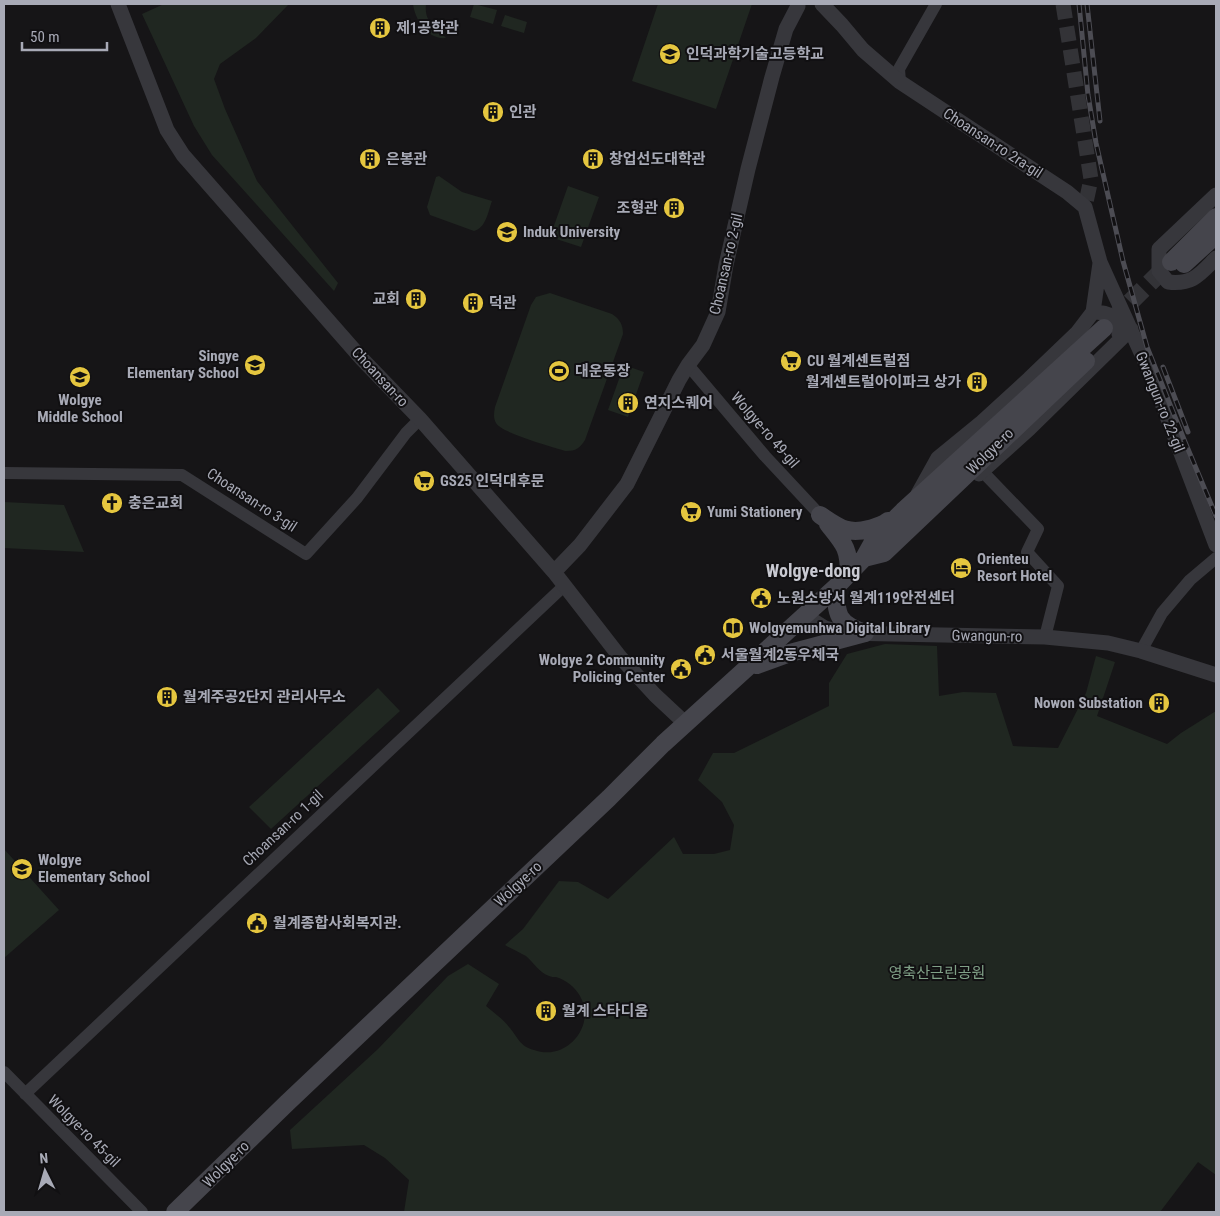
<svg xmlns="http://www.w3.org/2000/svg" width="1220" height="1216" viewBox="0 0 1220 1216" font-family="'Roboto Condensed','Noto Sans KR',sans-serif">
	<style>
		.green { fill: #202721 }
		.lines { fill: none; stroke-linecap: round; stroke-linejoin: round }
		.tertiary-tunnel { stroke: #333337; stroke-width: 15; stroke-dasharray: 15 8; stroke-linecap: butt }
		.secondary-tunnel { stroke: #333337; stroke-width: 18; stroke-dasharray: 18 9; stroke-linecap: butt }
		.minor { stroke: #37373c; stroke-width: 12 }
		.tertiary { stroke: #37373c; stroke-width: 15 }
		.secondary { stroke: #45454c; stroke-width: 18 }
		.rail-casing { stroke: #4c4c53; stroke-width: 5 }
		.rail { stroke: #111012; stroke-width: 3; stroke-dasharray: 9; stroke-linecap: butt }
		.labels { text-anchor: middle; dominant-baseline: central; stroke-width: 4; stroke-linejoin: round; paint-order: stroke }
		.poi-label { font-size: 15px; font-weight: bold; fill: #a8aab6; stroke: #111012; text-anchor: start }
		.street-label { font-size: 15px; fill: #a8aab6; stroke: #111012 }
		.park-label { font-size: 15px; fill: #80a087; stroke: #111012 }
		.quarter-label { font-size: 18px; font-weight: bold; fill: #c9cad2; stroke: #111012 }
	</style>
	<rect width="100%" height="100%" fill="#161517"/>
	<path class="green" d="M164 4H289L256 38 220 64 214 79 225 109 257 181 338 283 334 291 212 155 194 126 142 14Z
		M413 4H426C424 24 436 25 446 38 428 40 415 20 413 4Z
		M474 4 497 10 493 24 470 17Z
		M658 4H752L716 109 632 81Z
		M505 15 527 22 524 33 501 26Z
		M439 176 462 192 492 201C488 212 486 228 474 231L430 215 427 207 436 177Z
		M568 186 599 197 581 247 550 237Z
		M550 293 612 314C620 319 623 325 623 334L585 440C580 448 576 451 566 451 553 447 501 433 496 423 493 418 494 412 495 407L531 305 536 297Z
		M624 365 644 372 628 417 608 410Z
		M4 502 64 505 84 552 4 548Z
		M885 644 937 646 939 696 963 692 996 693 1013 746 1058 748 1086 693 1096 656 1115 662 1097 716 1167 744 1181 733 1216 711V1175L1198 1162 1160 1212H404L409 1180 385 1158 364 1145 292 1149 290 1130 378 1049 448 976 468 964 499 984 486 1006C494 1013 503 1019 509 1027 518 1037 519 1046 534 1050 566 1062 597 1026 580 996 575 987 566 980 556 977 554 977 551 977 549 976 540 973 533 962 526 956 519 952 512 949 505 945L523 929 559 881 578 882 608 899 674 837 683 854H714L730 850 734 825 722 802 698 780 713 753H734L829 706V683L847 654Z
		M378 688 400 711 271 829 249 807Z
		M4 849 59 910 4 958Z"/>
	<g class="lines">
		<path class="tertiary-tunnel" d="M1063 4 1091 179 1085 207"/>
		<path class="secondary-tunnel" d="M1111 321 1171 262"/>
		<path class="minor" d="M900 82 899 69 936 4
			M688 365 765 456 820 515
			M982 471 1038 529 1027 552 1058 586 1045 637
			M4 473 182 475 306 554 357 498 406 433 420 419
			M1141 651 1162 613 1190 580 1216 558
			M4 1072 142 1212
			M25 1094 564 586"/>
		<path class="tertiary" d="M118 4 167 130 183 155 362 359 420 419 554 572 620 657 655 695 685 723
			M822 4 842 25 863 50 900 82 1067 192 1085 207 1100 262 1152 377 1216 545
			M1216 195 1159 249V271L1168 282C1193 285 1200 274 1216 258
			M1093 312C1107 312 1123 318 1119 334
			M979 474 1029 429 1131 329
			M918 494 938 458 982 422 1029 379 1077 333 1093 312 1100 263
			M554 572 580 545 627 484 679 380 688 365 703 345 718 312 726 265 748 169 772 77 786 29 798 6
			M806 616 825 628 842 633 1045 637 1108 643 1141 651 1216 675"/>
		<path class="secondary" d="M1171 262 1216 217
			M1184 264 1216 235
			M820 515C838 527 847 535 869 529 876 527 882 526 888 521
			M828 524C844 544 849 548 849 574
			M864 558 884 553 1086 361
			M836 587C836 615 837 623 865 633
			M757 665 790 653 865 633
			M175 1212 287 1103 609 798 663 744 836 587 864 558 874 540 903 511 1104 328"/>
		<g class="rail-casing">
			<path id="rail" d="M1079 4 1088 95 1096 143 1123 261 1147 347 1185 442 1216 516
				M1087 4 1100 121
				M1163 367 1188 432"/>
		</g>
		<use href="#rail" class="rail"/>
	</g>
	<defs>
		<g id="building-disc" transform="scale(1.125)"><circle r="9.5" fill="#e5c63f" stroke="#111012"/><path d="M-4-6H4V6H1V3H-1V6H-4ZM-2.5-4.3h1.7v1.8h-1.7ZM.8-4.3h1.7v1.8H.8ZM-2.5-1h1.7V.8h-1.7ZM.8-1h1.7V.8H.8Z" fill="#111"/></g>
		<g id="school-disc" transform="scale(1.125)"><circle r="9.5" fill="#e5c63f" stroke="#111012"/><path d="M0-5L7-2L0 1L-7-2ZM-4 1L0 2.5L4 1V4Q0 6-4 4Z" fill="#111"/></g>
		<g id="university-disc" transform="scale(1.125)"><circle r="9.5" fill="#e5c63f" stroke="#111012"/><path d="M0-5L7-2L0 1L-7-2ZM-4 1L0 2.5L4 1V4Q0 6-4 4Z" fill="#111"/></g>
		<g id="supermarket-disc" transform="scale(1.125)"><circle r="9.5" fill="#e5c63f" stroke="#111012"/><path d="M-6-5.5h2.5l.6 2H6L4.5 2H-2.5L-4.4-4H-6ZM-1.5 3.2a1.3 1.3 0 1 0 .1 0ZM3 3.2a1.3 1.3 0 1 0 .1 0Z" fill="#111"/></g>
		<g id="stadium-disc" transform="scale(1.125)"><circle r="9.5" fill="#e5c63f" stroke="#111012"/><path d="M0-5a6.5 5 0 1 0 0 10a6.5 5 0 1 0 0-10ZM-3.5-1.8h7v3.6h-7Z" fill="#111"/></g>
		<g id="church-disc" transform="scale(1.125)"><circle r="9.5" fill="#e5c63f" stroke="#111012"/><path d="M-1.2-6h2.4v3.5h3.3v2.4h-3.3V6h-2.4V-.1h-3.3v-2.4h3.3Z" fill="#111"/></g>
		<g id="hotel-disc" transform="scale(1.125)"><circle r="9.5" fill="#e5c63f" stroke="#111012"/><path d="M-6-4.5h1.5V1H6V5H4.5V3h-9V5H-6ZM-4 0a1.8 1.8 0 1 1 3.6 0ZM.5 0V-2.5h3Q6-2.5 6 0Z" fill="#111"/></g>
		<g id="civic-disc" transform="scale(1.125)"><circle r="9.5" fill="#e5c63f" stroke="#111012"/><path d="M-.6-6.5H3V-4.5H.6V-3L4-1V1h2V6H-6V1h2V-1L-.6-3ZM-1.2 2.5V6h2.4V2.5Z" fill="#111"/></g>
		<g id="library-disc" transform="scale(1.125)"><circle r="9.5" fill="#e5c63f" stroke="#111012"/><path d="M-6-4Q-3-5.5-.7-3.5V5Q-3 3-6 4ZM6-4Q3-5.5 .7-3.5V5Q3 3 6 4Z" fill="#111"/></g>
	</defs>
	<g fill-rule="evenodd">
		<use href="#building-disc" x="380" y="28"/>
		<use href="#school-disc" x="670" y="54"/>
		<use href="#building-disc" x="493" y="112"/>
		<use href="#building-disc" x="370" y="159"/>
		<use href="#building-disc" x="593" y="159"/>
		<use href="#building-disc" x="674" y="208"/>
		<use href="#university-disc" x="507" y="232"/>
		<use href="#building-disc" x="416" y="299"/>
		<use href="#building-disc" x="473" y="303"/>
		<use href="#supermarket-disc" x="791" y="361"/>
		<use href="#school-disc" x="255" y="365"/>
		<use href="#stadium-disc" x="559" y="371"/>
		<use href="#school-disc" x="80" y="377"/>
		<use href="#building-disc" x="977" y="382"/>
		<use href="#building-disc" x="628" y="403"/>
		<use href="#supermarket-disc" x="424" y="481"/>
		<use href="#church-disc" x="112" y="503"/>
		<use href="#supermarket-disc" x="691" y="512"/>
		<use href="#hotel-disc" x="961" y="568"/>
		<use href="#civic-disc" x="761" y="598"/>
		<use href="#library-disc" x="733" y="628"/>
		<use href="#civic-disc" x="705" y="655"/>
		<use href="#civic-disc" x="681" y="669"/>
		<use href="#building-disc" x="167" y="697"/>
		<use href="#building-disc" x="1159" y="703"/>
		<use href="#school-disc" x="22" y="869"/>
		<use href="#civic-disc" x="257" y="923"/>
		<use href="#building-disc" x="546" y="1011"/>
	</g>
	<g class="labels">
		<g class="poi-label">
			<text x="396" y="28">제1공학관</text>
			<text x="686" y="54">인덕과학기술고등학교</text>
			<text x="509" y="112">인관</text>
			<text x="386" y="159">은봉관</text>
			<text x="609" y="159">창업선도대학관</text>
			<text x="658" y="208" text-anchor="end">조형관</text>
			<text x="523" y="232">Induk University</text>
			<text x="400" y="299" text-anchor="end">교회</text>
			<text x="489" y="303">덕관</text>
			<text x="239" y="356" text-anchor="end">Singye<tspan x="239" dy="17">Elementary School</tspan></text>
			<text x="807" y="361">CU 월계센트럴점</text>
			<text x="575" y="371">대운동장</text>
			<text x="961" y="382" text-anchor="end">월계센트럴아이파크 상가</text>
			<text x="80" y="400" text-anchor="middle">Wolgye<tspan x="80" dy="17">Middle School</tspan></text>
			<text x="644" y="403">연지스퀘어</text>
			<text x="440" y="481">GS25 인덕대후문</text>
			<text x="128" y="503">충은교회</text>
			<text x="707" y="512">Yumi Stationery</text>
			<text x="977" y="559">Orienteu<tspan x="977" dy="17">Resort Hotel</tspan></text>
			<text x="777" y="598">노원소방서 월계119안전센터</text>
			<text x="749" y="628">Wolgyemunhwa Digital Library</text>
			<text x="721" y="655">서울월계2동우체국</text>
			<text x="665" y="660" text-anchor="end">Wolgye 2 Community<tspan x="665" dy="17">Policing Center</tspan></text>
			<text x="183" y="697">월계주공2단지 관리사무소</text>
			<text x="1143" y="703" text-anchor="end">Nowon Substation</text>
			<text x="38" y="860">Wolgye<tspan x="38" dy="17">Elementary School</tspan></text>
			<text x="273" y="923">월계종합사회복지관.</text>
			<text x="562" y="1011">월계 스타디움</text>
		</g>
		<g class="street-label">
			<text transform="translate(993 143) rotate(33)">Choansan-ro 2ra-gil</text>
			<text transform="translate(726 264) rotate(-77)">Choansan-ro 2-gil</text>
			<text transform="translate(380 377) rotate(47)">Choansan-ro</text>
			<text transform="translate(1160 402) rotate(68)">Gwangun-ro 22-gil</text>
			<text transform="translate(765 430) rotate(49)">Wolgye-ro 49-gil</text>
			<text transform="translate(990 451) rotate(-44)">Wolgye-ro</text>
			<text transform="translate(252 500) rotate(33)">Choansan-ro 3-gil</text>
			<text transform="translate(987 636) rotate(1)">Gwangun-ro</text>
			<text transform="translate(283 828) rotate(-43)">Choansan-ro 1-gil</text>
			<text transform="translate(518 884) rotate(-43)">Wolgye-ro</text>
			<text transform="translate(84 1131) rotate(45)">Wolgye-ro 45-gil</text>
			<text transform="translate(226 1164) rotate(-45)">Wolgye-ro</text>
		</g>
		<g class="park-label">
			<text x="937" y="973">영축산근린공원</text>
		</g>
		<g class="quarter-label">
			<text x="813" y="570">Wolgye-dong</text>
		</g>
	</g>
	<rect width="1220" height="1216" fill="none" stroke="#a8aab6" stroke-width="10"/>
	<g transform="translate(45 1171) rotate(355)" stroke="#111012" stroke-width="4" paint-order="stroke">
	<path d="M0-4L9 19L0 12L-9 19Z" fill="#a8aab6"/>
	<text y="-8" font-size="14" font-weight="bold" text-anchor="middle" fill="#a8aab6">N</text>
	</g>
	<path d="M22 42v8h85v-8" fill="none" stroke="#a8aab6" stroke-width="2.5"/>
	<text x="30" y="42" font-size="15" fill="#a8aab6" stroke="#111012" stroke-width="4" paint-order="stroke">50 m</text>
</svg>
